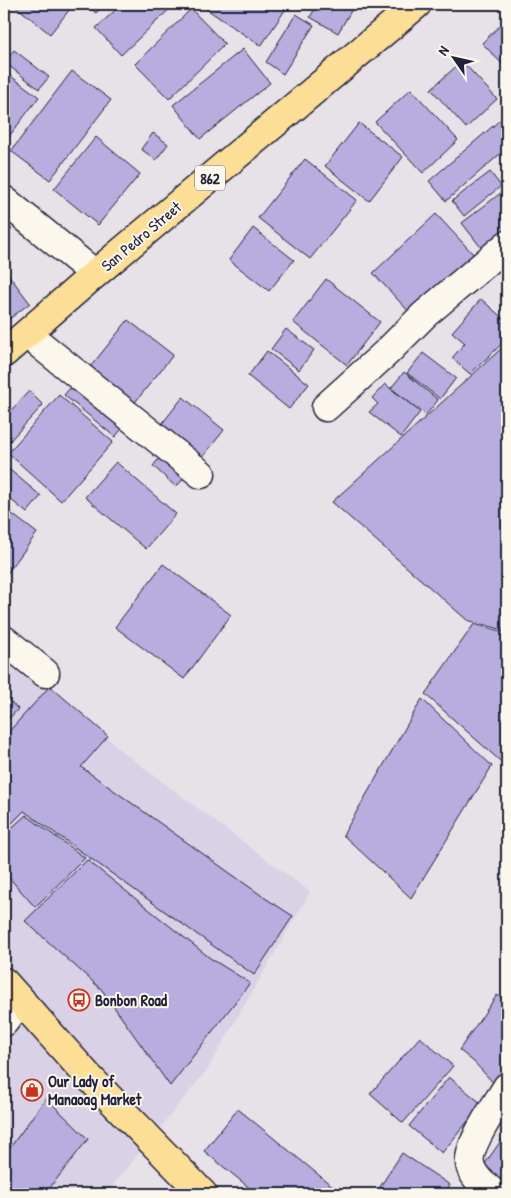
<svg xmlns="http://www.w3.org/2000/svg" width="511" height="1198" viewBox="0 0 511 1198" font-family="'Patrick Hand',sans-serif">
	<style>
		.built { fill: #d9d1e5 }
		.building { fill: #b7adde; stroke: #22223b }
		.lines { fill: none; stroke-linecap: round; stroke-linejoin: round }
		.minor-casing { stroke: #22223b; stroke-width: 31 }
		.major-casing { stroke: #22223b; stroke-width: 31 }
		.minor { stroke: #fbf7ec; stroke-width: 28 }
		.major { stroke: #fdde96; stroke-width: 28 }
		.labels { text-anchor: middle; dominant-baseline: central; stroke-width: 4; stroke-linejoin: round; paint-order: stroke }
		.shield { fill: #fbf7ec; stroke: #636270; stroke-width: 1 }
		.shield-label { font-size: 15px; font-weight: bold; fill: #22223b }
		.street-label { font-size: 16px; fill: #22223b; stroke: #fbf7ec }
		.poi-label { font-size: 16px; font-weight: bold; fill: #22223b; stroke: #fbf7ec; text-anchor: start }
	</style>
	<rect width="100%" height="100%" fill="#e7e1e8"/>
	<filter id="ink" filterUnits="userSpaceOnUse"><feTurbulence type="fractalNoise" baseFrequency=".02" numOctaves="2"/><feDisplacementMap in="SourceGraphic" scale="10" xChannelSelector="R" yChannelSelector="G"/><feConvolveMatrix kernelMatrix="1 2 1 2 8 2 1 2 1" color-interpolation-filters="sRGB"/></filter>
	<g filter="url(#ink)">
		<path class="built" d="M4 646 124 753 310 892 207 1070 106 1194H4Z"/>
		<path class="building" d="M13 4H74L50 34Z
			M85 4H104L96 13Z
			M122 4H175L121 55 96 28Z
			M199 4H282L287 7 261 46Z
			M318 4H355L338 33 310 17Z
			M191 9 225 44 169 99 135 64Z
			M296 14 314 25 283 74 266 62Z
			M507 19V69L482 43Z
			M243 49 270 83 200 139 173 105Z
			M14 50 49 77 39 89 4 62Z
			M462 61 497 99 466 128 431 89Z
			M4 71 39 97 4 143Z
			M72 71 111 100 50 180 11 151Z
			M411 89 458 140 423 173 375 122Z
			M507 114V148L446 201 429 181Z
			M359 123 403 157 369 201 325 166Z
			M153 133 168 144 156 160 141 149Z
			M96 137 140 174 98 225 54 189Z
			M305 159 357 200 310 259 258 218Z
			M490 172 501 186 464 216 452 201Z
			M502 192 507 198V230L483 250 462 223Z
			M436 214 475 256 412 315 373 273Z
			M4 223 12 229 4 236Z
			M253 228 294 260 269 291 229 260Z
			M4 269 30 303 4 323Z
			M326 279 380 322 347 365 293 322Z
			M481 299 507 322V339L470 374 452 358 465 343 452 332Z
			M128 320 173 355 132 406 87 371Z
			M286 329 314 350 299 370 271 349Z
			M503 347 507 350V631L467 620 332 502Z
			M267 351 309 384 289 409 248 376Z
			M423 353 456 378 440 399 407 373Z
			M404 372 438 400 426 415 391 388Z
			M77 380 127 423 115 437 64 395Z
			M385 384 420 412 401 437 369 412 378 404 372 398Z
			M29 391 43 405 5 446 4 445V418Z
			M59 395 113 442 61 501 8 453Z
			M183 397 224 430 202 458 161 425Z
			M165 451 189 473 176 487 153 466Z
			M116 462 176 514 146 549 85 497Z
			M4 465 41 496 27 513 4 494Z
			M4 508 37 533 4 578Z
			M163 564 231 615 184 679 115 627Z
			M474 624 507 633V767L425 694Z
			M50 686 108 736 81 767 265 898 293 916 254 975 24 811 4 831V737Z
			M4 696 18 709 4 724Z
			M422 699 492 766 411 898 343 835Z
			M26 815 85 858 35 907 4 872V835Z
			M87 860 210 958 250 983 170 1086 102 990 25 921Z
			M497 995 507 1002V1076L498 1088 474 1062 459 1050Z
			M420 1037 453 1066 403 1123 370 1094Z
			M449 1077 482 1104 442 1153 409 1126Z
			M46 1098 88 1139 45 1194H4V1156Z
			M238 1109 342 1194H257L204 1151Z
			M507 1132V1182L484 1165Z
			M402 1153 450 1185 444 1194H377L376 1193Z"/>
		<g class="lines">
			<g class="minor-casing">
				<path id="minor" d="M4 200 95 274
					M27 334 201 474
					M326 407 387 352 424 315 507 245
					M4 640 45 673
					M4 1022 21 1000
					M495 1194C485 1186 476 1180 471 1168 463 1149 497 1104 507 1087"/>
			</g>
			<g class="major-casing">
				<path id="major" d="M4 353 95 274 417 4
					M4 982 88 1076 203 1194"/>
			</g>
			<use href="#minor" class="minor"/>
			<use href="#major" class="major"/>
		</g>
	</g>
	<defs>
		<g id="bus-ring" transform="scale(1.125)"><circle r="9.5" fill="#fbf7ec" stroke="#c8321e" stroke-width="1.5"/><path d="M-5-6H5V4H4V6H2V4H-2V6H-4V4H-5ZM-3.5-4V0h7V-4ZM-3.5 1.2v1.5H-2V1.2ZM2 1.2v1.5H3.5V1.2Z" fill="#c8321e"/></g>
		<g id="shop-ring" transform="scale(1.125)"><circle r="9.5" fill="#fbf7ec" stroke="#c8321e" stroke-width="1.5"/><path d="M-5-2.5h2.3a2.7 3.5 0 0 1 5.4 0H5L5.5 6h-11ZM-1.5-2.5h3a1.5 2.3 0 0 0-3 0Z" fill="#c8321e"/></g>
	</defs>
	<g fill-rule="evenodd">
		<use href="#bus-ring" x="79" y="1000"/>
		<use href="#shop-ring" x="32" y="1090"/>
	</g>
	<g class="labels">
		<rect class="shield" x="195" y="165.5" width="30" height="25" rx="4"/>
		<g class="shield-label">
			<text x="210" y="178">862</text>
		</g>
		<g class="street-label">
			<text transform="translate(141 236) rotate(-40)">San Pedro Street</text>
		</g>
		<g class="poi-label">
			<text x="95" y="1000">Bonbon Road</text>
			<text x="48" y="1081">Our Lady of<tspan x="48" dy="18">Manaoag Market</tspan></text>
		</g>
	</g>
	<rect width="511" height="1198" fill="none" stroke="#fbf7ec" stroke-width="20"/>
	<rect x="10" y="10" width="491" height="1178" fill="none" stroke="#22223b" stroke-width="2" filter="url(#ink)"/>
	<g transform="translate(454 58) rotate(304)" stroke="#fbf7ec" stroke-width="4" paint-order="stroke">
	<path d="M0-4L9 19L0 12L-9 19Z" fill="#22223b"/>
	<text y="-8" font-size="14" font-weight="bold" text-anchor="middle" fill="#22223b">N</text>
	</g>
</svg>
